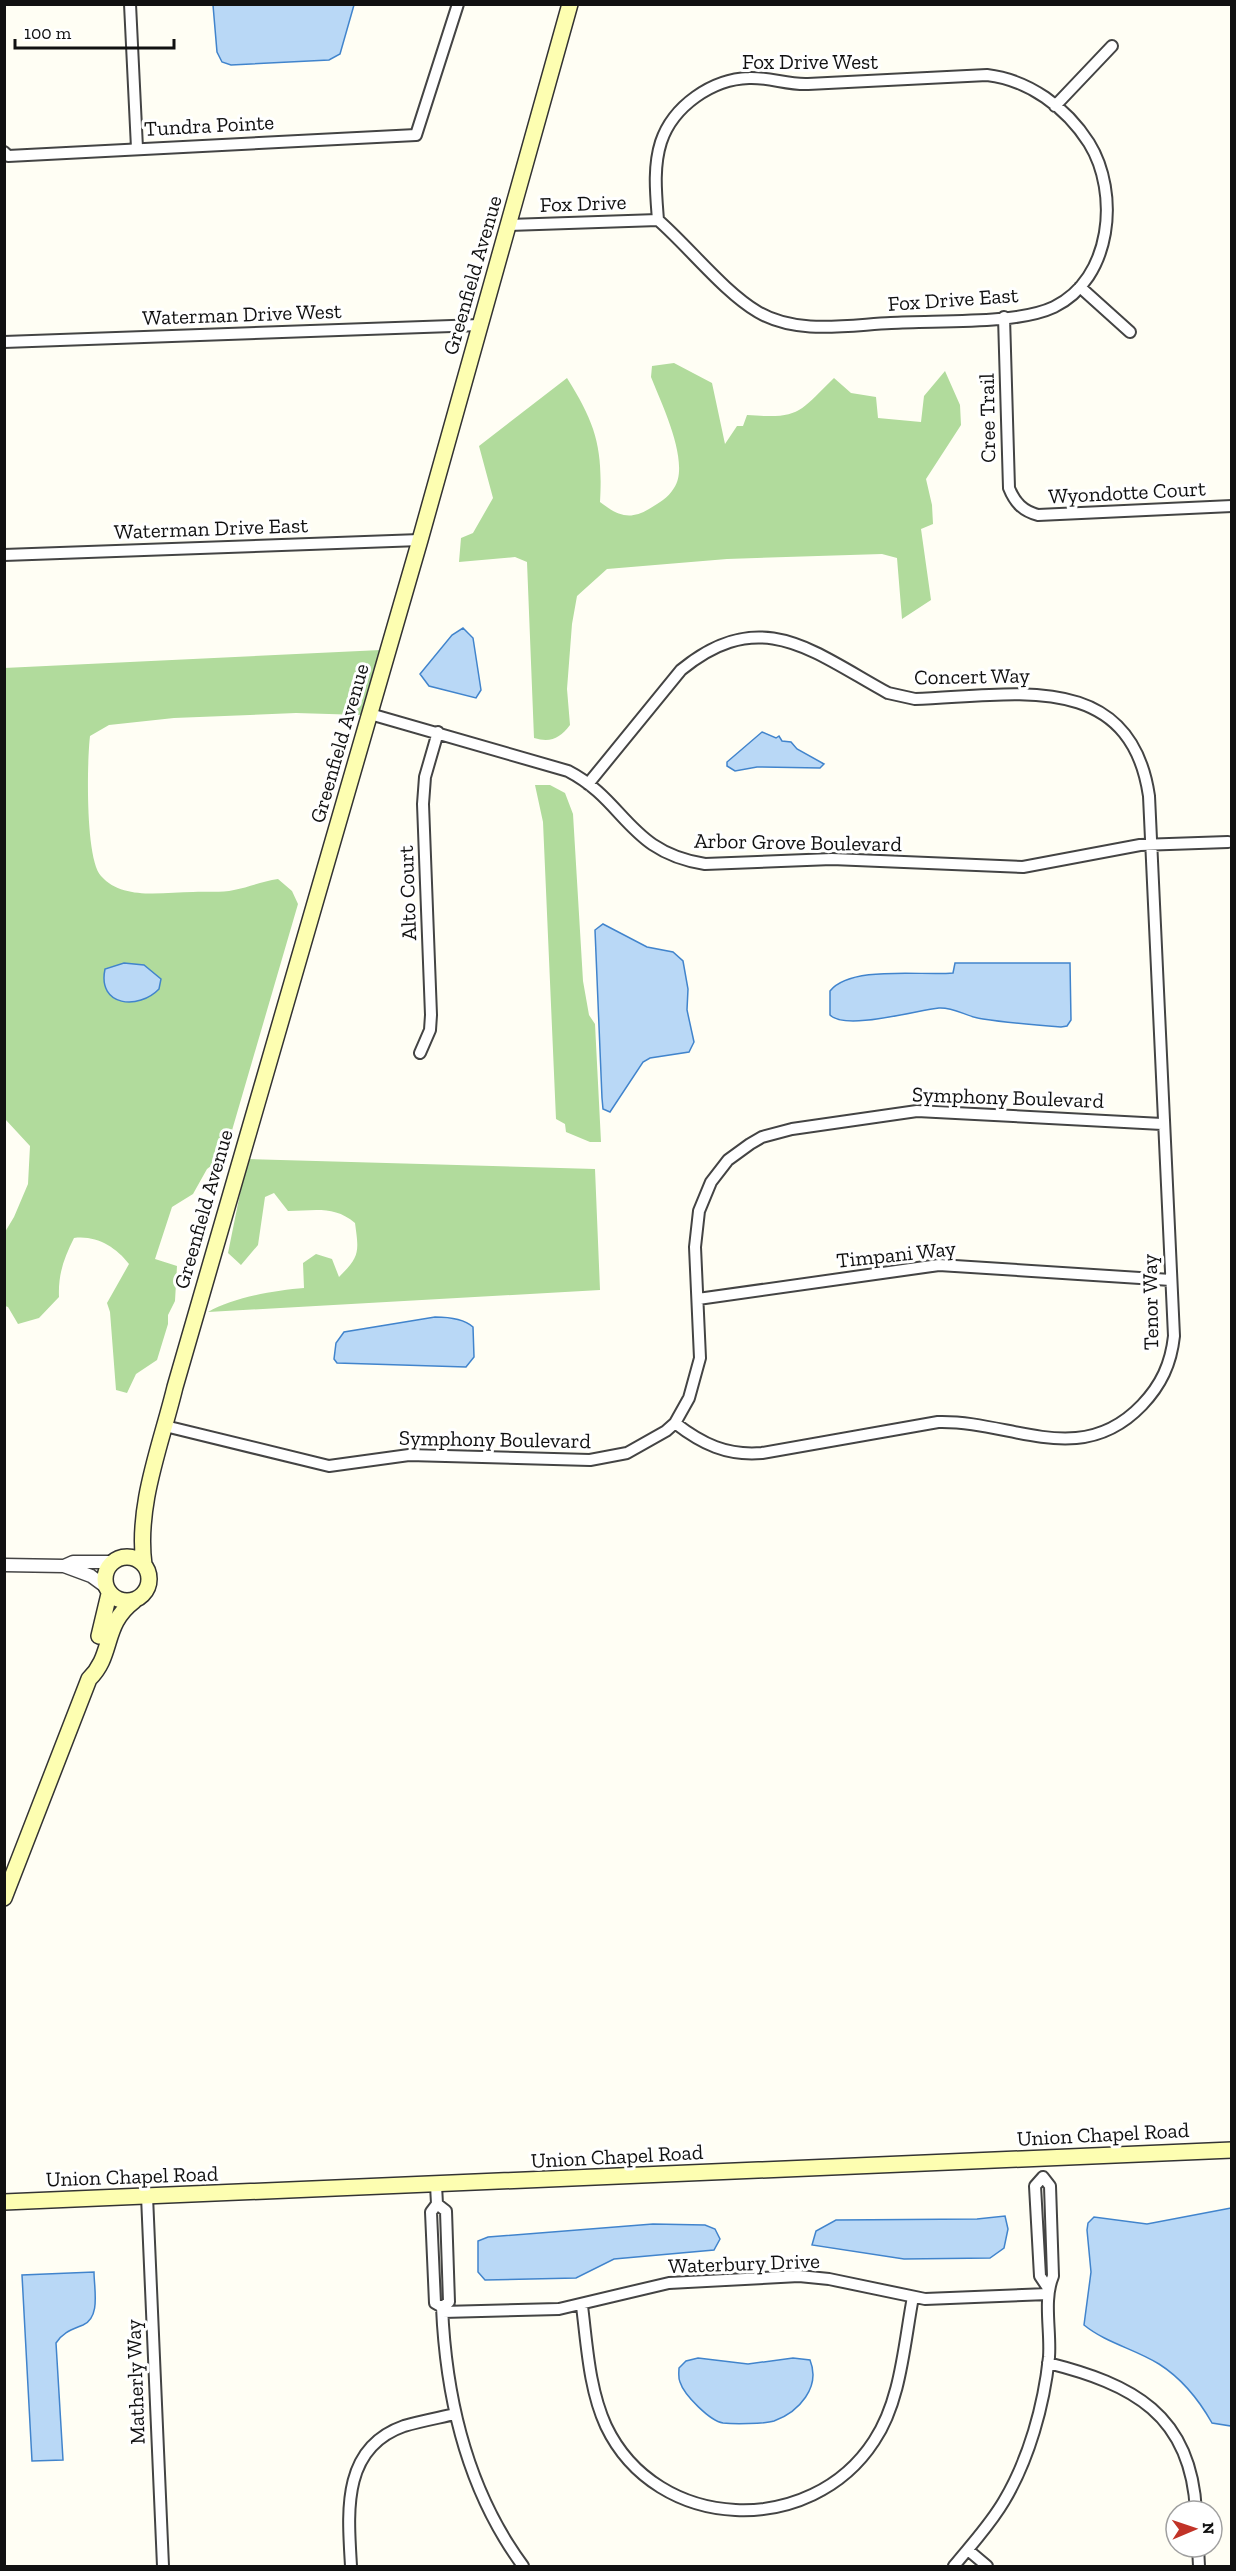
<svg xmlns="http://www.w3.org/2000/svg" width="1236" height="2571" viewBox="0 0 1236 2571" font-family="'Zilla Slab',serif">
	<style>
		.forest { fill: #b1db9c }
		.water { fill: #b9d8f6; stroke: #4184cc; stroke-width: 1.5 }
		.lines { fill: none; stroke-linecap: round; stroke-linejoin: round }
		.minor-casing { stroke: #444; stroke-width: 14 }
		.tertiary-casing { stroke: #444; stroke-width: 15 }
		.secondary-casing { stroke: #333; stroke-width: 18 }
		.minor { stroke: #fff; stroke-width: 10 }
		.tertiary { stroke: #fff; stroke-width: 12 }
		.secondary { stroke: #fdfeb1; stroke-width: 15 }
		.labels { text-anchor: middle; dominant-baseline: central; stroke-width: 6; stroke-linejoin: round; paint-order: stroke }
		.street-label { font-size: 21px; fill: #111; stroke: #fff }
	</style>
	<rect width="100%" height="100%" fill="#fffef4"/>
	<path class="forest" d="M674 363 712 383 725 444 737 426H743L747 415C800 419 798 413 834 378L851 393 876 397 878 418 921 422 924 396 945 371 960 405 961 425 926 479 932 505 933 524 921 529 931 600 902 619 897 558 882 554 727 559 607 569 577 596 572 624 567 689 570 725C560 738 551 743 534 738L527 562 515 557 459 562 461 538 473 533 493 498 479 446 567 378C596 424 603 448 600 502 617 515 629 521 649 509 659 503 668 498 674 488 691 463 661 403 651 377L652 366Z
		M381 650 362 715 296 713 174 718 109 725 90 736C87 761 85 859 101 876 123 901 164 892 193 892 206 891 221 893 234 890 249 887 263 881 278 879L292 891 298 904 226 1151 220 1159 207 1169 193 1194 172 1207 155 1259 177 1266 175 1301 168 1315V1324L157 1360 136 1374 127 1393 116 1390 110 1312 107 1303 129 1264C116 1247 96 1235 74 1238 64 1258 58 1274 59 1297L39 1318 18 1324 8 1307 5 1306V1232L14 1217 28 1184 30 1146 5 1119 4 668Z
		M535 785H550L565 793 573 814 583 981 589 1015 595 1024 601 1142H590L566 1132 565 1124 556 1119 543 822Z
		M247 1159 595 1169 600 1290 208 1312C232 1298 275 1290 304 1288L303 1263 316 1254 332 1259 339 1277C360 1256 359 1252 355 1223 334 1205 313 1211 288 1211L274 1193 265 1197 258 1245 241 1265 228 1253Z"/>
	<path class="water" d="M213 5V4L354 5 340 54 329 60 231 65 222 62 217 52Z
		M463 628 473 638 481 690 476 698 429 686 420 674 452 635Z
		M762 732 776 738 779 736 782 741 791 742 797 749 824 764 820 768 757 767 735 771 727 766V762Z
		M603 924 647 947 673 952 683 961 688 989 687 1010 694 1042 689 1052 650 1058 643 1062 610 1112 603 1109 602 1098 595 930Z
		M124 963 144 965 161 979 159 989C139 1010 97 1007 105 969Z
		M955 963H1070L1071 1020 1067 1026 1061 1027C1035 1025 1009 1023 983 1019 967 1017 954 1007 939 1008 918 1010 845 1031 830 1015V991C851 965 922 976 953 973Z
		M435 1317C447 1317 463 1318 473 1327L474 1357 466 1367 337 1363 334 1359 336 1343 344 1332Z
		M1231 2208H1232L1231 2426 1212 2423C1199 2400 1181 2378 1159 2364 1135 2349 1106 2343 1084 2325L1091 2272 1087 2230 1088 2223 1094 2217 1147 2224Z
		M1005 2216 1008 2229 1004 2248 990 2258 904 2259 812 2245 816 2231 836 2220 977 2219Z
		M653 2224 705 2225 715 2229 720 2239 714 2250 614 2259 576 2278 485 2280 478 2272V2241L488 2237Z
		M94 2272C94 2289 101 2317 83 2325 71 2330 63 2332 56 2343L63 2460 32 2461 22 2275Z
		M698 2358 748 2364 793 2358 810 2360C821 2387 799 2412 774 2421 765 2424 733 2424 723 2423 710 2421 684 2395 680 2382 678 2378 679 2372 679 2368L686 2361Z"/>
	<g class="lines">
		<g class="minor-casing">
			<path id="minor" d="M130 4 137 148
				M987 75C1029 80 1066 107 1089 143 1120 193 1112 279 1054 307 1016 325 935 320 891 323 848 325 797 335 758 312 724 292 689 247 658 220 656 194 653 167 661 142 673 106 712 79 749 78 769 77 788 85 808 84 867 81 927 78 987 75Z
				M1055 106 1112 46
				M4 152 8 156 416 135 458 4
				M509 225 658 220
				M1080 287 1130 332
				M1004 317 1009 488C1015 503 1023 511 1038 515L1232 506
				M4 342 480 325
				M4 555 420 540
				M370 714 568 771C626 801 628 852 705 864L832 859 1023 867 1140 845 1228 842
				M588 784 681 670C761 604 813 652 888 693L915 699C1010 696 1130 667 1149 796L1174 1336C1171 1364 1161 1385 1142 1405 1080 1470 1011 1420 938 1422L762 1453C727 1456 702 1444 675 1423
				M420 1053 430 1030 431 1015 423 804 425 777 438 732
				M698 1299 939 1265 1171 1280
				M165 1426 329 1466 409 1455 590 1460 627 1453 666 1431 675 1423 689 1398 700 1358 695 1247 699 1211 711 1182 728 1160 750 1144 762 1137 792 1129 917 1111 1162 1124
				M436 2185 437 2204 431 2212 435 2303 442 2307 449 2302 446 2211 437 2204
				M147 2196 163 2566
				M582 2306C587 2345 589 2389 606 2426 657 2533 811 2538 874 2441 901 2401 904 2344 913 2297
				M442 2307C446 2400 467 2490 523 2566
				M443 2312 559 2309 669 2283 799 2276 829 2279 925 2299 1048 2294
				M1048 2363C1132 2384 1191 2414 1196 2511
				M1198 2547 1199 2566
				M968 2550 987 2566
				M351 2566C348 2513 341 2448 404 2426 421 2421 438 2418 455 2414
				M954 2566C971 2545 990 2525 1004 2501 1029 2459 1044 2405 1049 2357 1051 2331 1043 2300 1053 2276L1050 2186 1043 2177 1035 2186 1040 2276 1048 2288"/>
		</g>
		<g class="tertiary-casing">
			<path id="tertiary" d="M4 1565 64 1566 73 1562H112
				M64 1566 91 1576 106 1587"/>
		</g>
		<g class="secondary-casing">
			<path id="secondary" d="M105 1579a22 22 0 1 1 44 0a22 22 0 1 1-44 0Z
				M144 1565C136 1505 161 1445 175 1387L420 540 570 4
				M99 1636 109 1594
				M4 1898 89 1679C114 1655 102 1625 134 1601
				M4 2202 1232 2150"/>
		</g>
		<use href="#minor" class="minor"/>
		<use href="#tertiary" class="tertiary"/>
		<use href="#secondary" class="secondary"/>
	</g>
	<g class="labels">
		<g class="street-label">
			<text x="810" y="61">Fox Drive West</text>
			<text transform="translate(209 125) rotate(-3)">Tundra Pointe</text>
			<text transform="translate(583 203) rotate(-2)">Fox Drive</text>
			<text transform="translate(472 275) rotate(-74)">Greenfield Avenue</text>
			<text transform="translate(953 299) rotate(-4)">Fox Drive East</text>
			<text transform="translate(242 314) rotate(-2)">Waterman Drive West</text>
			<text transform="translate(987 418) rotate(-91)">Cree Trail</text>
			<text transform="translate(1127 492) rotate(-3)">Wyondotte Court</text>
			<text transform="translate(211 528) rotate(-2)">Waterman Drive East</text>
			<text transform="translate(972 676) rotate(-1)">Concert Way</text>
			<text transform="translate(339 743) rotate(-74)">Greenfield Avenue</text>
			<text transform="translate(798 842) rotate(1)">Arbor Grove Boulevard</text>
			<text transform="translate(407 893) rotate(-92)">Alto Court</text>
			<text transform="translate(1008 1097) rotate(2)">Symphony Boulevard</text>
			<text transform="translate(203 1209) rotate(-74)">Greenfield Avenue</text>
			<text transform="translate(896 1254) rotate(-6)">Timpani Way</text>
			<text transform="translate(1150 1302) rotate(-91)">Tenor Way</text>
			<text transform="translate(495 1439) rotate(1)">Symphony Boulevard</text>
			<text transform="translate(1103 2134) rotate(-3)">Union Chapel Road</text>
			<text transform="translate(617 2156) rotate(-3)">Union Chapel Road</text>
			<text transform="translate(132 2176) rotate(-2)">Union Chapel Road</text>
			<text transform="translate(744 2263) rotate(-2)">Waterbury Drive</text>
			<text transform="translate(135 2382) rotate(-92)">Matherly Way</text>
		</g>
	</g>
	<rect width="1236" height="2571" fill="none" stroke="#111111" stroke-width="12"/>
	<g transform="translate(1194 2529) rotate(88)"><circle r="28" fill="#ffffff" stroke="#a0a0a0" stroke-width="1.5"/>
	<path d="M0-4.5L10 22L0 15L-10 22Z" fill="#c13328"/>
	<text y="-9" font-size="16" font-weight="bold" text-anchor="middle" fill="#111111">N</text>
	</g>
	<path d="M15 39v9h159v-9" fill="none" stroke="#111111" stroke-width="3"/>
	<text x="24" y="39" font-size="18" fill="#111111" stroke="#ffffff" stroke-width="4.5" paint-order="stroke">100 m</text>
</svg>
